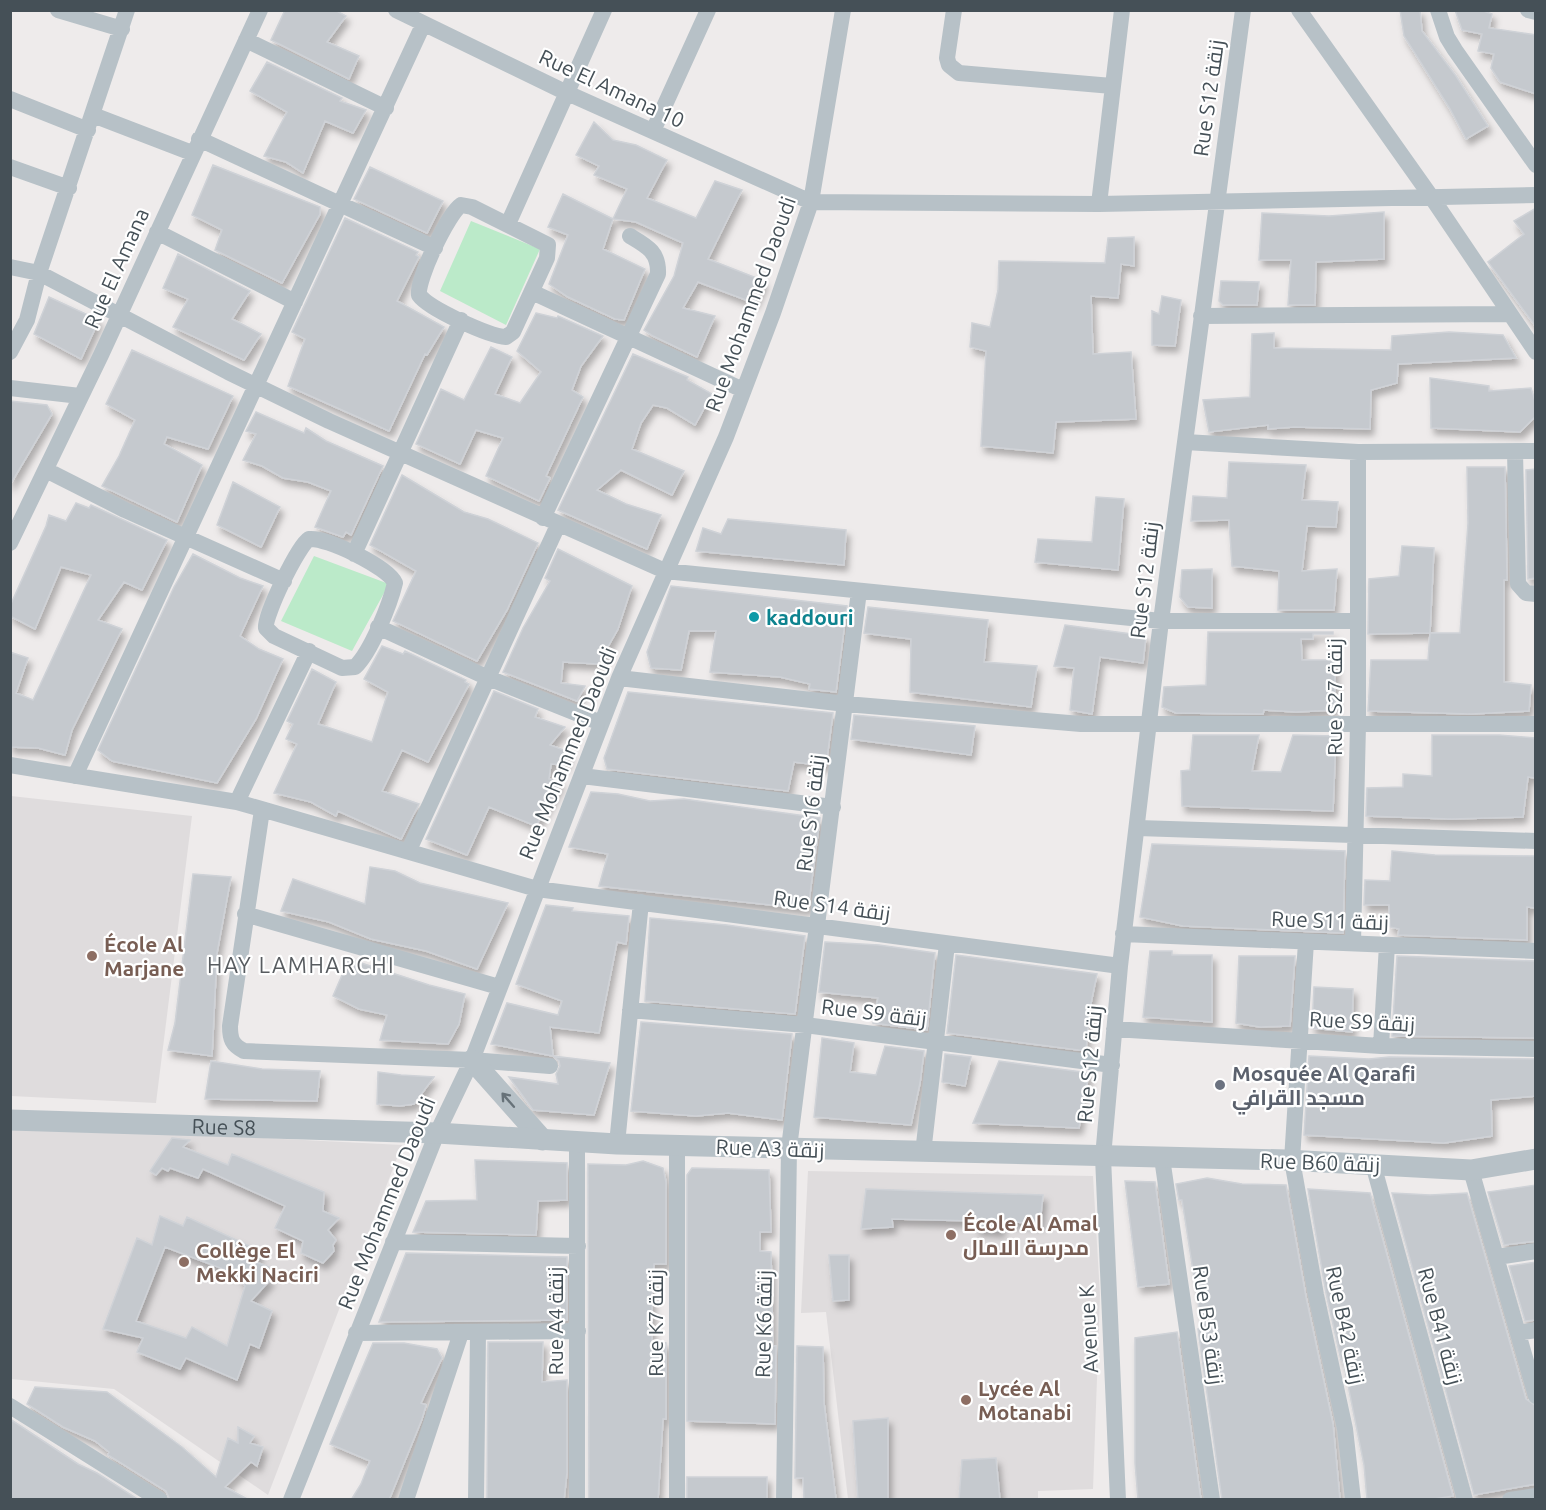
<svg xmlns="http://www.w3.org/2000/svg" width="1546" height="1510" viewBox="0 0 1546 1510" font-family="Ubuntu,Cairo,sans-serif">
	<style>
		.education { fill: #dfdcdd }
		.green { fill: #bbeac9 }
		.building { fill: #c5c9ce; stroke: #cfd2d7; stroke-width: 1.5; fill-rule: evenodd; filter: url(#shadow) }
		.lines { fill: none; stroke-linecap: round; stroke-linejoin: round }
		.minor { stroke: #b7c1c7; stroke-width: 16 }
		.tertiary { stroke: #b7c1c7; stroke-width: 21 }
		.oneway { stroke: #677279 }
		.culture-dot { fill: #0f9aa8; stroke: #fff; stroke-width: 2 }
		.education-dot { fill: #8d6e63; stroke: #fff; stroke-width: 2 }
		.worship-dot { fill: #6b7280; stroke: #fff; stroke-width: 2 }
		.labels { text-anchor: middle; dominant-baseline: central; stroke-width: 4.5; stroke-linejoin: round; paint-order: stroke }
		.street-label { font-size: 21px; fill: #455057; stroke: #fff }
		.culture-label { font-size: 21px; font-weight: bold; fill: #0d838f; stroke: #fff; text-anchor: start }
		.education-label { font-size: 21px; font-weight: bold; fill: #785e54; stroke: #fff; text-anchor: start }
		.worship-label { font-size: 21px; font-weight: bold; fill: #5b616d; stroke: #fff; text-anchor: start }
		.neighbourhood-label { font-size: 22px; letter-spacing: 1.5px; fill: #585c60; stroke: #fff }
	</style>
	<defs>
		<filter id="shadow"><feDropShadow dx="3.5" dy="6" stdDeviation="3" flood-color="#0004"/></filter>
	</defs>
	<rect width="100%" height="100%" fill="#eeebeb"/>
	<path class="education" d="M11 796 192 816 156 1103 11 1096Z
		M10 1125 402 1145 268 1495 114 1389 11 1379Z
		M808 1171 1093 1176 1100 1295 1093 1489 1038 1491V1500L848 1499 826 1312 801 1313Z"/>
	<path class="green" d="M471 221 540 249 506 325 440 291Z
		M314 556 389 584 352 651 281 621Z"/>
	<path class="building" d="M285 10H335L346 16 327 42 359 56 349 79 271 40Z
		M1400 10H1420L1422 31 1456 76 1488 126 1466 139 1450 109 1404 36Z
		M1455 10H1481L1492 14 1489 28 1536 35V94L1500 82 1491 68 1494 54 1478 51 1482 34 1462 30Z
		M267 62 342 98 340 101 366 110 353 133 325 121 303 173 286 162 264 156 287 112 250 91Z
		M594 122 613 140 636 145 667 160 647 198 696 218 715 181 742 190 708 259 764 281 754 303 698 282 683 308 715 316 697 357 653 336 644 330 674 276 683 243 636 222 613 219 627 189 594 175 599 166 576 155Z
		M213 165 320 207V214L282 283 215 250 222 230 192 215Z
		M370 167 443 201 427 233 354 199Z
		M563 194 613 219 603 249 645 269 624 320 615 319 568 297 549 284 568 235 548 227Z
		M1536 208V327L1488 262 1524 234 1514 221Z
		M1384 212V259L1316 262 1315 305H1288L1291 260H1259L1262 213 1329 216Z
		M345 218 418 252 416 255 419 257 397 301 444 327 427 355 425 354 389 431 288 386 305 339 292 332Z
		M1134 237V266L1121 264 1118 298 1091 296 1093 354 1131 352 1136 419 1056 422 1053 453 981 446 986 351 970 347 972 323 990 327 998 290 999 261 1105 263 1108 238Z
		M178 254 250 291 232 319 261 334 244 360 173 327 188 299 163 288Z
		M1221 281 1259 282 1257 305H1223L1219 301Z
		M1162 296 1181 300 1175 346 1152 345V311L1159 314Z
		M49 297 99 320 81 359 34 334Z
		M536 313 557 318 558 316 603 336 581 366 572 390 583 397 546 476 550 478 539 501 486 476 503 438 476 430 460 464 416 444 441 389 464 400 491 347 512 357 495 394 520 403 541 372 517 351Z
		M1449 332 1503 335 1516 358 1398 364 1397 383 1371 390 1370 429 1294 427 1268 429V425L1209 432 1203 400 1250 397 1252 334 1274 333V348L1391 350 1392 336Z
		M132 350 233 396 208 449 167 437 164 444 202 465 177 522 102 486 119 456 135 420 106 404Z
		M633 354 688 377 687 380 712 394 695 425 667 408 653 405 641 423 632 449 684 471 672 495 621 470 597 490 626 504 661 515 647 549 558 510Z
		M1430 378 1489 386V391L1531 388 1536 404V416L1520 432 1431 428Z
		M10 401 47 405 52 414 10 485Z
		M256 412 304 433 306 428 326 441 383 466 351 535 346 532 343 537 315 527 331 491 308 482 283 478 262 466 243 460 256 434 246 431Z
		M1229 462 1306 465 1302 500 1338 502 1336 527 1307 526 1302 571 1337 569 1334 610H1278L1279 571 1232 566 1229 520 1191 521 1193 496 1227 498Z
		M1467 467H1505L1507 580H1504V682L1531 685 1529 711 1471 714 1368 711 1371 660H1428L1430 633H1460L1468 523Z
		M1536 469V578L1528 579 1526 470Z
		M402 475 464 512 488 519 538 543 507 610 477 661 393 621 416 571 370 545Z
		M233 482 280 507 261 547 217 525Z
		M1096 497 1124 499 1118 570 1035 562 1038 539 1092 542Z
		M76 503 89 508 91 505 167 540 142 590 124 582 98 620 122 629 72 730 65 755 38 748 10 747V652L28 658 16 693 33 700 91 575 61 567 35 629 10 616V606L46 526 49 515 66 521Z
		M728 519 846 530 844 565 696 551 703 528 721 534Z
		M1402 546 1434 548 1430 633 1368 634 1369 579 1399 576Z
		M558 549 632 586 618 629 598 664 563 662 561 683 585 686 577 701 503 672 523 628 550 581 545 578Z
		M193 554 240 578 263 586 240 636 259 649 283 659 256 719 217 783 112 761 98 750 174 587Z
		M1212 569V608L1188 607 1180 597 1182 570Z
		M671 586 847 606 836 692 809 689 810 684 780 677 710 672 716 631H689L681 670 651 668 647 652Z
		M868 607 988 620 984 662 1037 666 1031 707 910 692 911 639 864 633Z
		M1065 625 1146 636 1143 663 1100 657 1092 714 1070 710 1074 668 1054 666Z
		M1208 632H1333V634H1313V639H1301L1302 660H1335V710L1296 712 1264 710 1263 714 1176 713 1162 707 1164 687 1206 685Z
		M382 646 403 654 405 651 466 680 465 682 469 684 428 762 402 750 382 791 419 804 401 839 338 811 336 816 311 802 274 793 297 744 286 739 293 724 287 721 312 669 336 682 318 724 372 742 388 692 364 679Z
		M494 691 538 709 535 717 565 727 550 745 569 752 565 765 551 764 549 779 561 782 536 826 489 807 467 855 426 839Z
		M628 692 833 713 826 766 794 762 788 791 607 769 604 758Z
		M854 715 975 726 971 755 851 739Z
		M1193 735H1259L1252 771 1281 772 1293 735 1336 736 1333 811 1182 806 1181 771 1190 770Z
		M1432 735H1499L1536 738V778L1528 777 1523 817 1451 819 1366 816 1367 788 1403 787V774L1432 776Z
		M591 792 618 794 650 801 684 799 820 818 808 909 599 886 608 854 569 847Z
		M1152 844 1345 851 1343 933 1183 926 1140 917Z
		M1392 851 1435 855 1536 856V908L1527 907V940L1398 935 1399 929 1390 927 1389 905H1364L1365 880 1390 881Z
		M370 867 395 871 420 883 508 903 477 969 426 951 371 939 329 922 281 911 293 879 365 904Z
		M193 874 231 877 217 953 212 1056 168 1050 175 1023Z
		M546 905 573 908 572 911 629 916 626 944 617 942 599 1033 550 1027 553 1056 491 1044 507 1003 558 1015 562 1001 516 984Z
		M650 918 727 925 805 936 795 1014 645 1001Z
		M825 942 879 945 935 953 927 1030 873 1023 878 998 819 992Z
		M1150 951H1172V955H1212V1022L1143 1017Z
		M956 955 1097 974 1089 1013 1086 1051 947 1033Z
		M1239 956H1295L1290 1026 1260 1027 1236 1023Z
		M1397 956 1536 961V1038L1392 1036Z
		M349 959 429 985 465 994 459 1024 448 1044 380 1040 387 1015 359 1009 333 996Z
		M1314 987 1353 989 1352 1032 1312 1028Z
		M641 1022 792 1034 782 1120 728 1113 696 1116 631 1111Z
		M822 1038 854 1043 850 1072 876 1075 885 1046 924 1051 920 1083 911 1125 814 1117Z
		M945 1054 971 1057 965 1086 942 1082Z
		M553 1056 610 1063 594 1115 533 1110 509 1077 558 1084 556 1074 560 1066 559 1061Z
		M1309 1056 1369 1059 1389 1057 1536 1059V1096L1491 1100 1492 1136 1444 1143 1304 1135Z
		M211 1061 262 1069 320 1071 317 1101 205 1099Z
		M999 1061 1089 1073 1079 1128 973 1123Z
		M378 1072 401 1075 434 1077 414 1104 400 1106 377 1104Z
		M172 1138 190 1140 183 1147 228 1165 232 1154 324 1192 323 1211 339 1218 328 1230 336 1240 333 1245 334 1251 323 1263 301 1253 303 1241 275 1228 285 1206 203 1169 198 1178 170 1168 168 1171 162 1168 156 1175 150 1171Z
		M475 1160 567 1163V1200L538 1201 536 1235 413 1232 426 1201 477 1200Z
		M643 1161 663 1168 666 1182V1264H654L652 1290V1341L666 1343V1419H663L658 1500H589L588 1164 626 1165Z
		M692 1168 769 1170 771 1232H760V1251L771 1252 773 1346H776L775 1424 687 1421V1175Z
		M1207 1178 1242 1184 1286 1185 1306 1297 1333 1424 1340 1500H1222L1198 1329H1202L1182 1200H1179L1176 1184Z
		M1125 1181 1155 1182 1169 1284 1138 1287Z
		M1536 1185V1241L1504 1245 1488 1192Z
		M866 1189 1043 1195 1040 1224 1001 1221V1231L976 1229 977 1221 892 1219 893 1227 861 1229Z
		M1308 1189 1370 1193 1453 1496 1428 1500H1367L1364 1465 1343 1360H1341L1326 1293Z
		M1392 1193 1430 1195 1467 1193 1526 1399 1536 1406V1484L1474 1495Z
		M160 1216 183 1226 187 1217 260 1251 256 1262 269 1267 261 1275 271 1279 251 1301 272 1311 259 1348 250 1344 237 1380 186 1358 180 1369 137 1352 143 1338 103 1329 137 1238 152 1245ZM165 1247 239 1275 245 1286 227 1346 192 1327 186 1338 136 1321Z
		M406 1253 567 1257V1320L379 1322Z
		M829 1255H849V1300L833 1301Z
		M1536 1262V1320L1525 1321 1509 1266Z
		M1177 1332 1201 1500H1138L1135 1463V1338Z
		M488 1342H543L542 1382 567 1380V1472L564 1500H487Z
		M373 1343H404L437 1349 442 1358 421 1403 426 1405 422 1419 389 1500H351L361 1484 370 1461 330 1444Z
		M797 1346 823 1347 824 1403 836 1500H804L803 1478H795Z
		M35 1387 107 1392 182 1447 216 1477 228 1438 238 1443V1427L254 1436 250 1443 263 1447 257 1466 251 1462 225 1487 249 1500H170L166 1491 108 1455 109 1452 95 1441 63 1427 27 1404Z
		M888 1418V1500H858L853 1421Z
		M10 1419 78 1464 97 1473 139 1500H10Z
		M996 1458 1000 1500H959L962 1460Z
		M687 1477H767V1500H687Z"/>
	<g class="lines">
		<path class="minor" d="M58 10 122 29
			M396 10 565 92 811 202 1099 204 1536 195
			M954 10 947 58 949 65 959 73 1112 86
			M1299 10 1430 195 1536 352
			M1438 10 1447 37 1455 50 1536 165
			M1528 10 1536 12
			M246 40 386 108
			M10 99 88 130
			M93 115 192 153
			M653 131 708 10
			M199 139 435 248
			M10 167 69 188
			M1099 204 1122 10
			M461 205 472 207 548 245 547 258 513 332 506 337C489 336 429 309 419 295 417 279 448 214 461 205Z
			M508 224 604 10
			M157 232 295 302
			M10 267 39 273 228 372 329 421 665 571 1161 621H1356
			M532 292 743 390
			M1201 316 1508 314
			M10 352 27 320 39 273 127 10
			M10 388 80 396
			M1185 442 1358 452 1536 451
			M1515 452 1518 584 1526 593 1536 594
			M46 470 125 510 284 581
			M543 518 658 274C659 252 647 246 630 236
			M309 539C326 537 388 567 395 583 390 604 371 652 355 667L342 668 274 636 266 628C264 616 298 546 309 539Z
			M10 543 101 355 260 10
			M354 554 461 320
			M378 627 486 677 601 723
			M619 678 846 704 1081 724H1536
			M10 765 237 802 537 889 1120 966
			M75 776 423 25
			M582 776 833 807
			M237 802 309 651
			M262 810 230 1026C230 1039 232 1045 244 1051L472 1060 550 1066
			M1138 828 1536 841
			M409 850 558 525
			M245 914 499 987
			M1123 934 1536 951
			M1306 942 1292 1160 1316 1295 1345 1429 1353 1500
			M1353 942 1358 725V452
			M630 1010 805 1025 1112 1065
			M1114 1029 1381 1046 1536 1049
			M1381 1046 1387 945
			M617 1144 641 902
			M923 1153 947 944
			M1162 1158 1212 1500
			M1373 1164 1465 1500
			M1471 1170 1536 1396
			M393 1242 578 1246
			M1497 1257 1536 1251
			M356 1333 578 1331
			M1518 1333 1536 1330
			M10 1406 160 1500
			M291 1500 437 1133 472 1060 619 678 726 437 773 313 811 202 843 10
			M406 1500 461 1333
			M476 1500 478 1332
			M577 1500V1142
			M677 1500V1146
			M784 1500 789 1148 859 591
			M1118 1500 1103 1157 1120 966 1161 621 1243 10
			M1510 1500 1536 1496"/>
		<g class="tertiary">
			<path d="M472 1060 543 1140"/>
			<path id="s1" d="M10 1120 437 1133 617 1144 1286 1160 1471 1170 1536 1159"/>
		</g>
	</g>
	<defs><path id="oneway-shaft" d="M-6 0H5M1.5-3L5.5 0L1.5 3" fill="none" stroke-width="1.6" stroke-linecap="round" stroke-linejoin="round" transform="scale(1.5)"/></defs>
	<use class="oneway" href="#oneway-shaft" transform="translate(508 1100) rotate(-131)"/>
	<circle class="culture-dot" cx="754" cy="617" r="6"/>
	<g class="education-dot">
		<circle cx="92" cy="956" r="6"/>
		<circle cx="951" cy="1235" r="6"/>
		<circle cx="184" cy="1262" r="6"/>
		<circle cx="966" cy="1400" r="6"/>
	</g>
	<circle class="worship-dot" cx="1220" cy="1085" r="6"/>
	<g class="labels">
		<g class="street-label">
			<text transform="translate(612 88) rotate(25)">Rue El Amana 10</text>
			<text transform="translate(1208 98) rotate(-82)">Rue S12 زنقة</text>
			<text transform="translate(116 268) rotate(-66)">Rue El Amana</text>
			<text transform="translate(750 304) rotate(-70)">Rue Mohammed Daoudi</text>
			<text transform="translate(1144 580) rotate(-83)">Rue S12 زنقة</text>
			<text transform="translate(1334 697) rotate(-90)">Rue S27 زنقة</text>
			<text transform="translate(567 753) rotate(-68)">Rue Mohammed Daoudi</text>
			<text transform="translate(810 813) rotate(-83)">Rue S16 زنقة</text>
			<text transform="translate(832 905) rotate(8)">Rue S14 زنقة</text>
			<text transform="translate(1330 920) rotate(2)">Rue S11 زنقة</text>
			<text transform="translate(874 1012) rotate(7)">Rue S9 زنقة</text>
			<text transform="translate(1362 1021) rotate(3)">Rue S9 زنقة</text>
			<text transform="translate(1089 1064) rotate(-85)">Rue S12 زنقة</text>
			<text stroke="none"><textPath href="#s1" startOffset="214">Rue S8</textPath></text>
			<text transform="translate(770 1148) rotate(2)">Rue A3 زنقة</text>
			<text transform="translate(1320 1162) rotate(2)">Rue B60 زنقة</text>
			<text transform="translate(386 1203) rotate(-68)">Rue Mohammed Daoudi</text>
			<text transform="translate(555 1321) rotate(-90)">Rue A4 زنقة</text>
			<text transform="translate(655 1323) rotate(-90)">Rue K7 زنقة</text>
			<text transform="translate(763 1324) rotate(-89)">Rue K6 زنقة</text>
			<text transform="translate(1209 1325) rotate(82)">Rue B53 زنقة</text>
			<text transform="translate(1346 1325) rotate(78)">Rue B42 زنقة</text>
			<text transform="translate(1441 1326) rotate(75)">Rue B41 زنقة</text>
			<text transform="translate(1088 1329) rotate(-93)">Avenue K</text>
		</g>
		<g class="culture-label">
			<text x="766" y="617">kaddouri</text>
		</g>
		<g class="education-label">
			<text x="104" y="944">École Al<tspan x="104" dy="24">Marjane</tspan></text>
			<text x="963" y="1223">École Al Amal<tspan x="963" dy="24">مدرسة الامال</tspan></text>
			<text x="196" y="1250">Collège El<tspan x="196" dy="24">Mekki Naciri</tspan></text>
			<text x="978" y="1388">Lycée Al<tspan x="978" dy="24">Motanabi</tspan></text>
		</g>
		<g class="worship-label">
			<text x="1232" y="1073">Mosquée Al Qarafi<tspan x="1232" dy="24">مسجد القرافي</tspan></text>
		</g>
		<g class="neighbourhood-label">
			<text x="301" y="964">HAY LAMHARCHI</text>
		</g>
	</g>
	<rect width="1546" height="1510" fill="none" stroke="#455057" stroke-width="24"/>
</svg>
